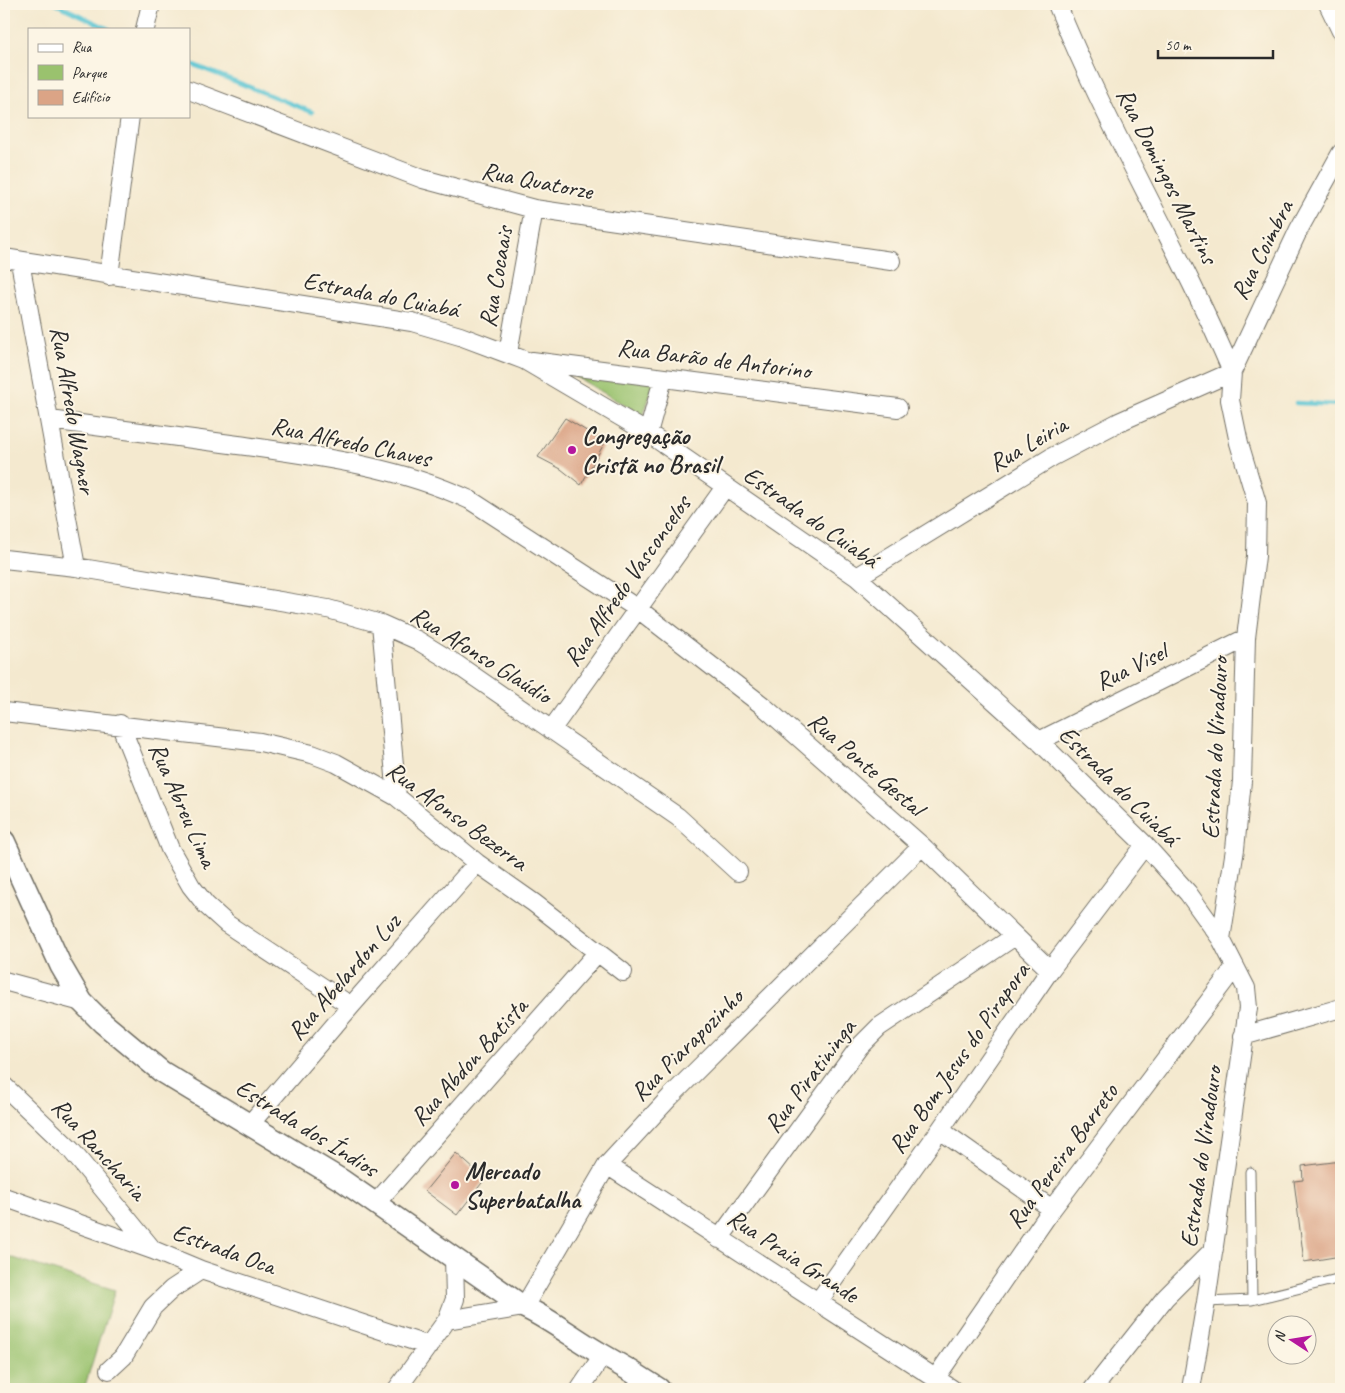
<svg xmlns="http://www.w3.org/2000/svg" width="1345" height="1393" viewBox="0 0 1345 1393" font-family="Caveat,sans-serif">
	<style>
		.green { fill: #9ac26e; stroke: #62764c }
		.lines { fill: none; stroke-linecap: round; stroke-linejoin: round }
		.stream { stroke: #59c4d3; stroke-width: 4.5 }
		.building { fill: #dba486 }
		.service-casing { stroke: #716e64; stroke-width: 11 }
		.minor-casing { stroke: #716e64; stroke-width: 20 }
		.tertiary-casing { stroke: #716e64; stroke-width: 24 }
		.service { stroke: #fff; stroke-width: 9 }
		.minor { stroke: #fff; stroke-width: 18 }
		.tertiary { stroke: #fff; stroke-width: 21 }
		.poi-dot { fill: #b5179e; stroke: #fcf5e5; stroke-width: 2 }
		.labels { text-anchor: middle; dominant-baseline: central; stroke-width: 4; stroke-linejoin: round; paint-order: stroke }
		.street-label { font-size: 25px; fill: #2b2b2b; stroke: #fcf5e5 }
		.poi-label { font-size: 25px; font-weight: bold; fill: #2b2b2b; stroke: #fcf5e5; text-anchor: start }
	</style>
	<rect width="100%" height="100%" fill="#fcf5e5"/>
	<filter id="ink" filterUnits="userSpaceOnUse"><feTurbulence type="fractalNoise" baseFrequency=".02" numOctaves="2"/><feDisplacementMap in="SourceGraphic" scale="10" xChannelSelector="R" yChannelSelector="G"/><feConvolveMatrix kernelMatrix="1 2 1 2 8 2 1 2 1" color-interpolation-filters="sRGB"/></filter>
	<filter id="wash" filterUnits="userSpaceOnUse"><feTurbulence type="fractalNoise" baseFrequency=".0096" numOctaves="4" result="noise"/><feDisplacementMap in="SourceGraphic" scale="20" xChannelSelector="R" yChannelSelector="G"/><feGaussianBlur stdDeviation="1.12" result="paint"/><feColorMatrix in="noise" values="0 0 0 0 0 0 0 0 0 0 0 0 0 0 0 0 0 1.4 0 .05"/><feComposite in="paint" operator="in"/></filter>
	<g filter="url(#wash)">
		<rect width="100%" height="100%" fill="#f4e9cf"/>
		<path class="green" d="M563 369 655 381 643 416Z
			M4 1255 115 1290 84 1389H10L4 1387Z"/>
		<g class="lines">
			<path class="stream" d="M56 4 109 29
				M189 63 312 112
				M1296 403 1341 405"/>
		</g>
		<g id="blocks">
			<path class="building" d="M565 418 605 442 581 485 561 469 538 457Z
				M456 1153 485 1179 457 1215 425 1191Z
				M1341 1161V1256L1304 1262 1294 1181 1303 1180 1302 1166Z"/>
		</g>
	</g>
	<g filter="url(#ink)">
		<use href="#blocks" fill-opacity="0" stroke="#716e64" stroke-width="1"/>
		<g class="lines">
			<g class="service-casing">
				<path id="service" d="M1252 1300 1341 1278
					M1206 1302 1252 1300 1250 1172"/>
			</g>
			<g class="minor-casing">
				<path id="minor" d="M1057 4C1108 130 1179 247 1232 372
					M1328 4 1341 31
					M145 29 151 4
					M189 90 423 179 534 209 891 261
					M4 258 412 322 460 336 524 360 648 433 857 577 1039 741 1145 845 1188 893 1221 939 1246 988 1248 1008 1206 1302 1191 1389
					M20 262 76 567
					M109 276 130 116
					M508 353 534 209
					M532 361 898 408
					M50 420C113 428 175 437 238 445 317 456 397 466 470 500L638 609 762 705 922 846 1050 970
					M648 433 663 379
					M4 559 76 567 328 609 381 624 417 640 456 664 678 817 738 872
					M857 577 1052 457 1119 422 1232 372
					M381 624 397 797
					M4 712 260 742 312 754 336 763 397 797 477 863 534 903 623 972
					M120 724 170 849 191 886 206 905 227 924 351 1006
					M551 730 725 487
					M1039 741 1246 638
					M1221 939 1235 849 1242 781 1246 638 1256 556 1257 503 1239 443 1230 400 1232 372 1299 229 1341 153
					M4 981 82 1002
					M1243 1036 1341 1008
					M4 1086 71 1150 153 1250
					M250 1124 351 1006 477 863
					M940 1130 1052 1209
					M607 1165 952 1389
					M4 1197 153 1250 201 1270 429 1346
					M375 1204 598 952
					M719 1239 859 1047 879 1027 1015 936
					M818 1302 940 1130 1050 970 1145 845
					M447 1320 524 1307 607 1165 670 1097 922 846
					M109 1370 123 1357 153 1307 172 1289 201 1270
					M935 1379 1052 1209 1235 967
					M397 1389 447 1320 455 1299 454 1257
					M580 1389 603 1355
					M1093 1389 1165 1298 1214 1249"/>
			</g>
			<g class="tertiary-casing">
				<path id="tertiary" d="M4 841 61 966 82 1002 103 1023 162 1072 343 1181 524 1307C552 1320 576 1340 603 1355 623 1366 641 1377 659 1389"/>
			</g>
			<use href="#service" class="service"/>
			<use href="#minor" class="minor"/>
			<use href="#tertiary" class="tertiary"/>
		</g>
	</g>
	<g class="poi-dot">
		<circle cx="572" cy="450" r="5"/>
		<circle cx="455" cy="1185" r="5"/>
	</g>
	<g class="labels">
		<g class="street-label">
			<text transform="translate(1167 176) rotate(63)">Rua Domingos Martins</text>
			<text transform="translate(537 181) rotate(11)">Rua Quatorze</text>
			<text transform="translate(1262 250) rotate(-63)">Rua Coimbra</text>
			<text transform="translate(496 277) rotate(-80)">Rua Cocaais</text>
			<text transform="translate(381 295) rotate(11)">Estrada do Cuiabá</text>
			<text transform="translate(714 359) rotate(7)">Rua Barão de Antorino</text>
			<text transform="translate(73 410) rotate(80)">Rua Alfredo Wagner</text>
			<text transform="translate(351 442) rotate(12)">Rua Alfredo Chaves</text>
			<text transform="translate(1028 444) rotate(-30)">Rua Leiria</text>
			<text transform="translate(811 517) rotate(35)">Estrada do Cuiabá</text>
			<text transform="translate(627 581) rotate(-55)">Rua Alfredo Vasconcelos</text>
			<text transform="translate(481 655) rotate(32)">Rua Afonso Glaúdio</text>
			<text transform="translate(1131 667) rotate(-26)">Rua Visel</text>
			<text transform="translate(1215 748) rotate(-87)">Estrada do Viradouro</text>
			<text transform="translate(866 764) rotate(41)">Rua Ponte Gestal</text>
			<text transform="translate(1119 786) rotate(45)">Estrada do Cuiabá</text>
			<text transform="translate(183 805) rotate(66)">Rua Abreu Lima</text>
			<text transform="translate(457 816) rotate(36)">Rua Afonso Bezerra</text>
			<text transform="translate(344 977) rotate(-49)">Rua Abelardon Luz</text>
			<text transform="translate(687 1045) rotate(-45)">Rua Piarapozinho</text>
			<text transform="translate(959 1058) rotate(-55)">Rua Bom Jesus do Pirapora</text>
			<text transform="translate(469 1062) rotate(-48)">Rua Abdon Batista</text>
			<text transform="translate(810 1076) rotate(-53)">Rua Piratininga</text>
			<text transform="translate(307 1128) rotate(32)">Estrada dos Índios</text>
			<text transform="translate(99 1149) rotate(48)">Rua Rancharia</text>
			<text transform="translate(1062 1156) rotate(-54)">Rua Pereira Barreto</text>
			<text transform="translate(1201 1157) rotate(-82)">Estrada do Viradouro</text>
			<text transform="translate(224 1249) rotate(20)">Estrada Oca</text>
			<text transform="translate(793 1256) rotate(33)">Rua Praia Grande</text>
		</g>
		<g class="poi-label">
			<text x="582" y="436">Congregação<tspan x="582" dy="29">Cristã no Brasil</tspan></text>
			<text x="465" y="1171">Mercado<tspan x="465" dy="29">Superbatalha</tspan></text>
		</g>
	</g>
	<rect width="1345" height="1393" fill="none" stroke="#fcf5e5" stroke-width="20"/>
	<rect x="28" y="28" width="162" height="90" fill="#fcf5e5" stroke="#a8a49b"/>
	<rect x="38" y="44" width="25" height="8" fill="#ffffff" stroke="#a8a49b"/>
	<text x="72" y="52" font-size="15" fill="#2b2b2b">Rua</text>
	<rect x="38" y="65" width="25" height="15" fill="#9ac26e" stroke="#a8a49b"/>
	<text x="72" y="78" font-size="15" fill="#2b2b2b">Parque</text>
	<rect x="38" y="90" width="25" height="15" fill="#dba486" stroke="#a8a49b"/>
	<text x="72" y="102" font-size="15" fill="#2b2b2b">Edifício</text>
	<g transform="translate(1292 1340) rotate(282)"><circle r="24" fill="#fcf5e5" stroke="#a8a49b"/>
	<path d="M0-4L9 19L0 12L-9 19Z" fill="#b5179e"/>
	<text y="-8" font-size="14" font-weight="bold" text-anchor="middle" fill="#2b2b2b">N</text>
	</g>
	<path d="M1158 50v8h115v-8" fill="none" stroke="#2b2b2b" stroke-width="2.5"/>
	<text x="1165" y="50" font-size="15" fill="#2b2b2b" stroke="#fcf5e5" stroke-width="4" paint-order="stroke">50 m</text>
</svg>
